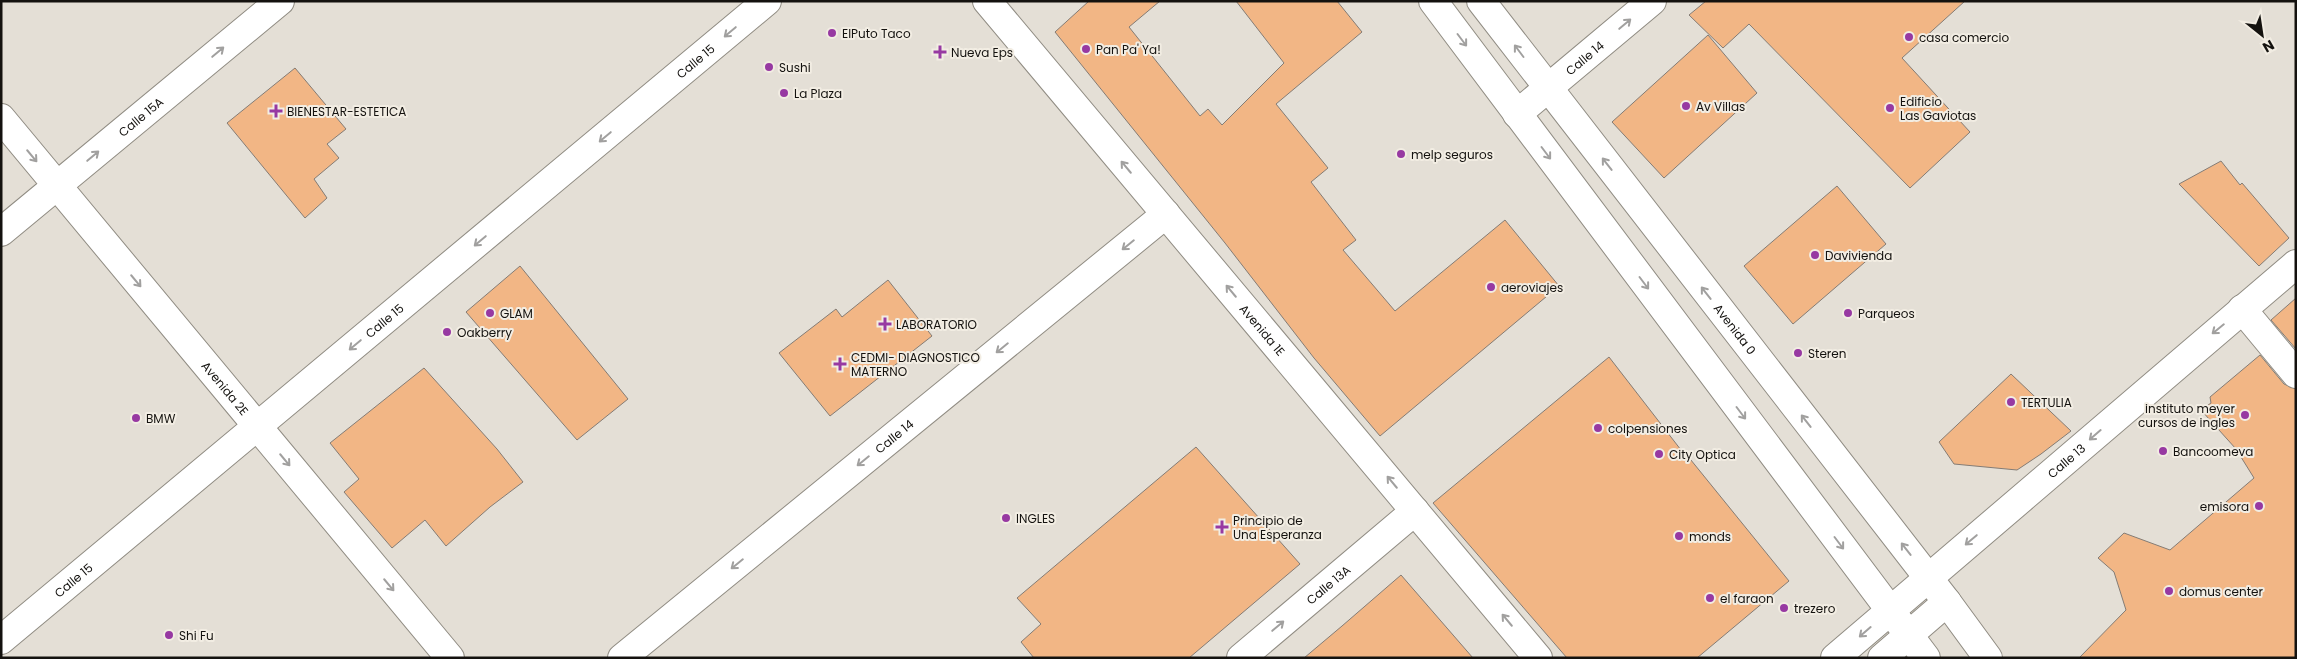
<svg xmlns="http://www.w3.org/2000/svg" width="2297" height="659" viewBox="0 0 2297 659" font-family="Poppins,sans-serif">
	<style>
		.building { fill: #f2b685; stroke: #847c75 }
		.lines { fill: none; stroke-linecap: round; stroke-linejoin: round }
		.street-casing { stroke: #908c83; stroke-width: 30 }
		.secondary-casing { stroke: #908c83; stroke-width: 30 }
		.street { stroke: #fff; stroke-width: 28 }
		.secondary { stroke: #fff; stroke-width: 28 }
		.oneway { stroke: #a1a09f }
		.poi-dot { fill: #9739a2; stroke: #f2ede3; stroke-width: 2 }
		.labels { text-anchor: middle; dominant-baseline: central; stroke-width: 4; stroke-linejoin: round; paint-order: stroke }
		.poi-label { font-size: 12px; fill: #14120f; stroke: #f2ede3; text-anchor: start }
		.street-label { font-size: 12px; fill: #14120f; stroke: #f2ede3 }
	</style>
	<rect width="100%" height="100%" fill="#e4dfd6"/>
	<path class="building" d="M1089 1H1160L1129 27 1200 116 1208 109 1222 125 1284 63 1236 1H1337L1362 32 1276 104 1328 168 1311 182 1356 240 1343 250 1395 311 1505 220 1559 286 1380 436 1314 358 1225 243 1055 32Z
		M1706 1H1965L1902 58 1970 132 1910 188 1749 24 1723 48 1689 15Z
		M1708 35 1757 93 1664 178 1612 122Z
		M295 68 346 129 327 144 339 158 314 179 327 198 305 218 227 123Z
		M2221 161 2240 185 2242 183 2289 238 2259 266 2179 184Z
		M1837 186 1886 244 1793 324 1744 266Z
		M520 266 628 399 577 440 466 312Z
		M888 280 932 336 830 416 779 353 836 309 842 317Z
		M2296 298V349L2271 320Z
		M2260 355 2284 384 2296 389V658H2079L2126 610 2114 572 2098 558 2124 533 2170 550 2254 478 2236 449 2201 410 2211 403 2210 397Z
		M1609 357 1681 450 1682 449 1789 581 1697 658H1567L1433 503Z
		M424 368 497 449 523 482 490 507 446 546 425 520 392 548 344 492 359 479 330 443Z
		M2011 374 2071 431 2041 454 2017 470 1954 464 1939 442Z
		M1196 447 1300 564 1189 658H1034L1021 642 1041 624 1017 598Z
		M1401 575 1473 658H1304L1342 626Z"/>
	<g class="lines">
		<g class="street-casing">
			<g id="street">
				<path id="s1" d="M987 1 1538 658"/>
				<path id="s2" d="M1517 114 1652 1"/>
				<path id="s3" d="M1 118 450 658"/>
				<path id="s4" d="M1 232 280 1"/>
				<path d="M2242 309 2296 374"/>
				<path id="s5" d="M1 640 767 1"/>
				<path id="s6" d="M622 658 1166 214"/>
				<path id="s7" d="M1241 658 1415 511"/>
				<path id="s8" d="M1835 658 2296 264"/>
				<path d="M1882 658 1947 602"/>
			</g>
		</g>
		<g class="secondary-casing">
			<g id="secondary">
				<path d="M1433 1 1926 658"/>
				<path id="s9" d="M1481 1 1947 602 1988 658"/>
			</g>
		</g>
		<use href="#street" class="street"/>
		<use href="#secondary" class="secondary"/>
	</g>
	<defs><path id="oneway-shaft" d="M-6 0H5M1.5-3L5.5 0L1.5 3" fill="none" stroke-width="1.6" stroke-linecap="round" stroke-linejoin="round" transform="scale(1.25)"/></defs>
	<g class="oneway">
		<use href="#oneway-shaft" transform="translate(1625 24) rotate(-40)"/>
		<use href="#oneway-shaft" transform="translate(730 32) rotate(140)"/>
		<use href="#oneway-shaft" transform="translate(1462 40) rotate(53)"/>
		<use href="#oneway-shaft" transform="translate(1519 51) rotate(-127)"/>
		<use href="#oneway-shaft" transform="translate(218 52) rotate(-40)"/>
		<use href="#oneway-shaft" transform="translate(605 137) rotate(140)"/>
		<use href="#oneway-shaft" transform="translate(1546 153) rotate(53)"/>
		<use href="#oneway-shaft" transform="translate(32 156) rotate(50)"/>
		<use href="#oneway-shaft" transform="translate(93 156) rotate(-40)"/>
		<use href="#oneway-shaft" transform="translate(1607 164) rotate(-128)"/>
		<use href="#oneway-shaft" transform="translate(1126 167) rotate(-130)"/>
		<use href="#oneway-shaft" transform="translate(480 241) rotate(140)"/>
		<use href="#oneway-shaft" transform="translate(1128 245) rotate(141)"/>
		<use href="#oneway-shaft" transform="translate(136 281) rotate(50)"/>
		<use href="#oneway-shaft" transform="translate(1644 283) rotate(53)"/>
		<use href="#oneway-shaft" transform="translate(1231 291) rotate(-130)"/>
		<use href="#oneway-shaft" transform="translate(1706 293) rotate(-128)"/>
		<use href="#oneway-shaft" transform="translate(2218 329) rotate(141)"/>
		<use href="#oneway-shaft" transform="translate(355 345) rotate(140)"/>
		<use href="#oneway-shaft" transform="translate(1002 348) rotate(141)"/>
		<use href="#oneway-shaft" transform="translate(1741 413) rotate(53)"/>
		<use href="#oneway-shaft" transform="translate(1806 421) rotate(-128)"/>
		<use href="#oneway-shaft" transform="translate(2095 435) rotate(139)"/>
		<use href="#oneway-shaft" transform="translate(285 460) rotate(50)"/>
		<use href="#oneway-shaft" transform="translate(863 461) rotate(141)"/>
		<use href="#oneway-shaft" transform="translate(1392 482) rotate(-130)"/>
		<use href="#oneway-shaft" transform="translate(1971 540) rotate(140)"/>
		<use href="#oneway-shaft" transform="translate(1839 543) rotate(53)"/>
		<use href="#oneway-shaft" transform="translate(1906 549) rotate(-128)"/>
		<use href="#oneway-shaft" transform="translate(737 564) rotate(141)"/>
		<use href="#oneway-shaft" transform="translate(389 585) rotate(50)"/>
		<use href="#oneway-shaft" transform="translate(1507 620) rotate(-130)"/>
		<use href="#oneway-shaft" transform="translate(1278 626) rotate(-40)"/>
		<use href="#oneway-shaft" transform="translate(1865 632) rotate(139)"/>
	</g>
	<g class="poi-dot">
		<circle cx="832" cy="33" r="5"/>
		<circle cx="1909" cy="37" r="5"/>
		<circle cx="1086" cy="49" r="5"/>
		<path d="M937.5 44.5h5v5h5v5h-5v5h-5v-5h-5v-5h5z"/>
		<circle cx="769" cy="67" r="5"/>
		<circle cx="784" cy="93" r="5"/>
		<circle cx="1686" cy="106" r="5"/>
		<circle cx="1890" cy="108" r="5"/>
		<path d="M273.5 103.5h5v5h5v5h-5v5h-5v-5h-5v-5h5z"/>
		<circle cx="1401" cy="154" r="5"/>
		<circle cx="1815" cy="255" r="5"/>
		<circle cx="1491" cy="287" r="5"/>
		<circle cx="490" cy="313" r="5"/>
		<circle cx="1848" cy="313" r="5"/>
		<path d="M882.5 316.5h5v5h5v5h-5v5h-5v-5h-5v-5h5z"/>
		<circle cx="447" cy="332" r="5"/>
		<circle cx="1798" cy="353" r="5"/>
		<path d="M837.5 356.5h5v5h5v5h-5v5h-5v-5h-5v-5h5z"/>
		<circle cx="2011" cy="402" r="5"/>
		<circle cx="2245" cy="415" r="5"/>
		<circle cx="136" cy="418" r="5"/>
		<circle cx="1598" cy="428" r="5"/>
		<circle cx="2163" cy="451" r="5"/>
		<circle cx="1659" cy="454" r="5"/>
		<circle cx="2259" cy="506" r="5"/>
		<circle cx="1006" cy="518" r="5"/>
		<path d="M1219.5 519.5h5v5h5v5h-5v5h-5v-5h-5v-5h5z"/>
		<circle cx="1679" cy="536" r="5"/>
		<circle cx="2169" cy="591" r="5"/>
		<circle cx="1710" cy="598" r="5"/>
		<circle cx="1784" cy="608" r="5"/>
		<circle cx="169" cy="635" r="5"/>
	</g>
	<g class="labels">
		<g class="poi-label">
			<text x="842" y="33">ElPuto Taco</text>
			<text x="1919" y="37">casa comercio</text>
			<text x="1096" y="49">Pan Pa' Ya!</text>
			<text x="951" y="52">Nueva Eps</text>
			<text x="779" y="67">Sushi</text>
			<text x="794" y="93">La Plaza</text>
			<text x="1900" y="101">Edificio<tspan x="1900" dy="14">Las Gaviotas</tspan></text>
			<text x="1696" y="106">Av Villas</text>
			<text x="287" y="111">BIENESTAR-ESTETICA</text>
			<text x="1411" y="154">melp seguros</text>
			<text x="1825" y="255">Davivienda</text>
			<text x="1501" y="287">aeroviajes</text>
			<text x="500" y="313">GLAM</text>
			<text x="1858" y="313">Parqueos</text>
			<text x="896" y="324">LABORATORIO</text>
			<text x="457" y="332">Oakberry</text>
			<text x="1808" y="353">Steren</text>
			<text x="851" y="357">CEDMI- DIAGNOSTICO<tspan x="851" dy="14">MATERNO</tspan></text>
			<text x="2021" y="402">TERTULIA</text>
			<text x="2235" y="408" text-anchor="end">instituto meyer<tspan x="2235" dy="14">cursos de ingles</tspan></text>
			<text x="146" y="418">BMW</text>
			<text x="1608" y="428">colpensiones</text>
			<text x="2173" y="451">Bancoomeva</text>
			<text x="1669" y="454">City Optica</text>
			<text x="2249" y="506" text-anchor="end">emisora</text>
			<text x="1016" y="518">INGLES</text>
			<text x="1233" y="520">Principio de<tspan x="1233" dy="14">Una Esperanza</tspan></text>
			<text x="1689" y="536">monds</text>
			<text x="2179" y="591">domus center</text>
			<text x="1720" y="598">el faraon</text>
			<text x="1794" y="608">trezero</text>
			<text x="179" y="635">Shi Fu</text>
		</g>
		<g class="street-label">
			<text stroke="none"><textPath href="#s2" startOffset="88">Calle 14</textPath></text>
			<text stroke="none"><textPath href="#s5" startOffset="904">Calle 15</textPath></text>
			<text stroke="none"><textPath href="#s4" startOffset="181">Calle 15A</textPath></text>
			<text stroke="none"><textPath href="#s5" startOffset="499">Calle 15</textPath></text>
			<text stroke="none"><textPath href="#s1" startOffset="429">Avenida 1E</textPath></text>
			<text stroke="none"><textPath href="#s9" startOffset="415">Avenida 0</textPath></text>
			<text stroke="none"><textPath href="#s3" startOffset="351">Avenida 2E</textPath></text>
			<text stroke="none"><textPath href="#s6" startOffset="351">Calle 14</textPath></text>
			<text stroke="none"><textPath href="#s8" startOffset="304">Calle 13</textPath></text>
			<text stroke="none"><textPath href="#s5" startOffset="94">Calle 15</textPath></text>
			<text stroke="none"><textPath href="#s7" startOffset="114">Calle 13A</textPath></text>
		</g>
	</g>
	<rect width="2297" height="659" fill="none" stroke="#14120f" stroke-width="5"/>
	<g transform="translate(2262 35) rotate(150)" stroke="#f2ede3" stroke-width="4" paint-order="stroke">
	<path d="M0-4L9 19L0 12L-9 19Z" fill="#14120f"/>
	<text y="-8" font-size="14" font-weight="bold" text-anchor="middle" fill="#14120f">N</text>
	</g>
</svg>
